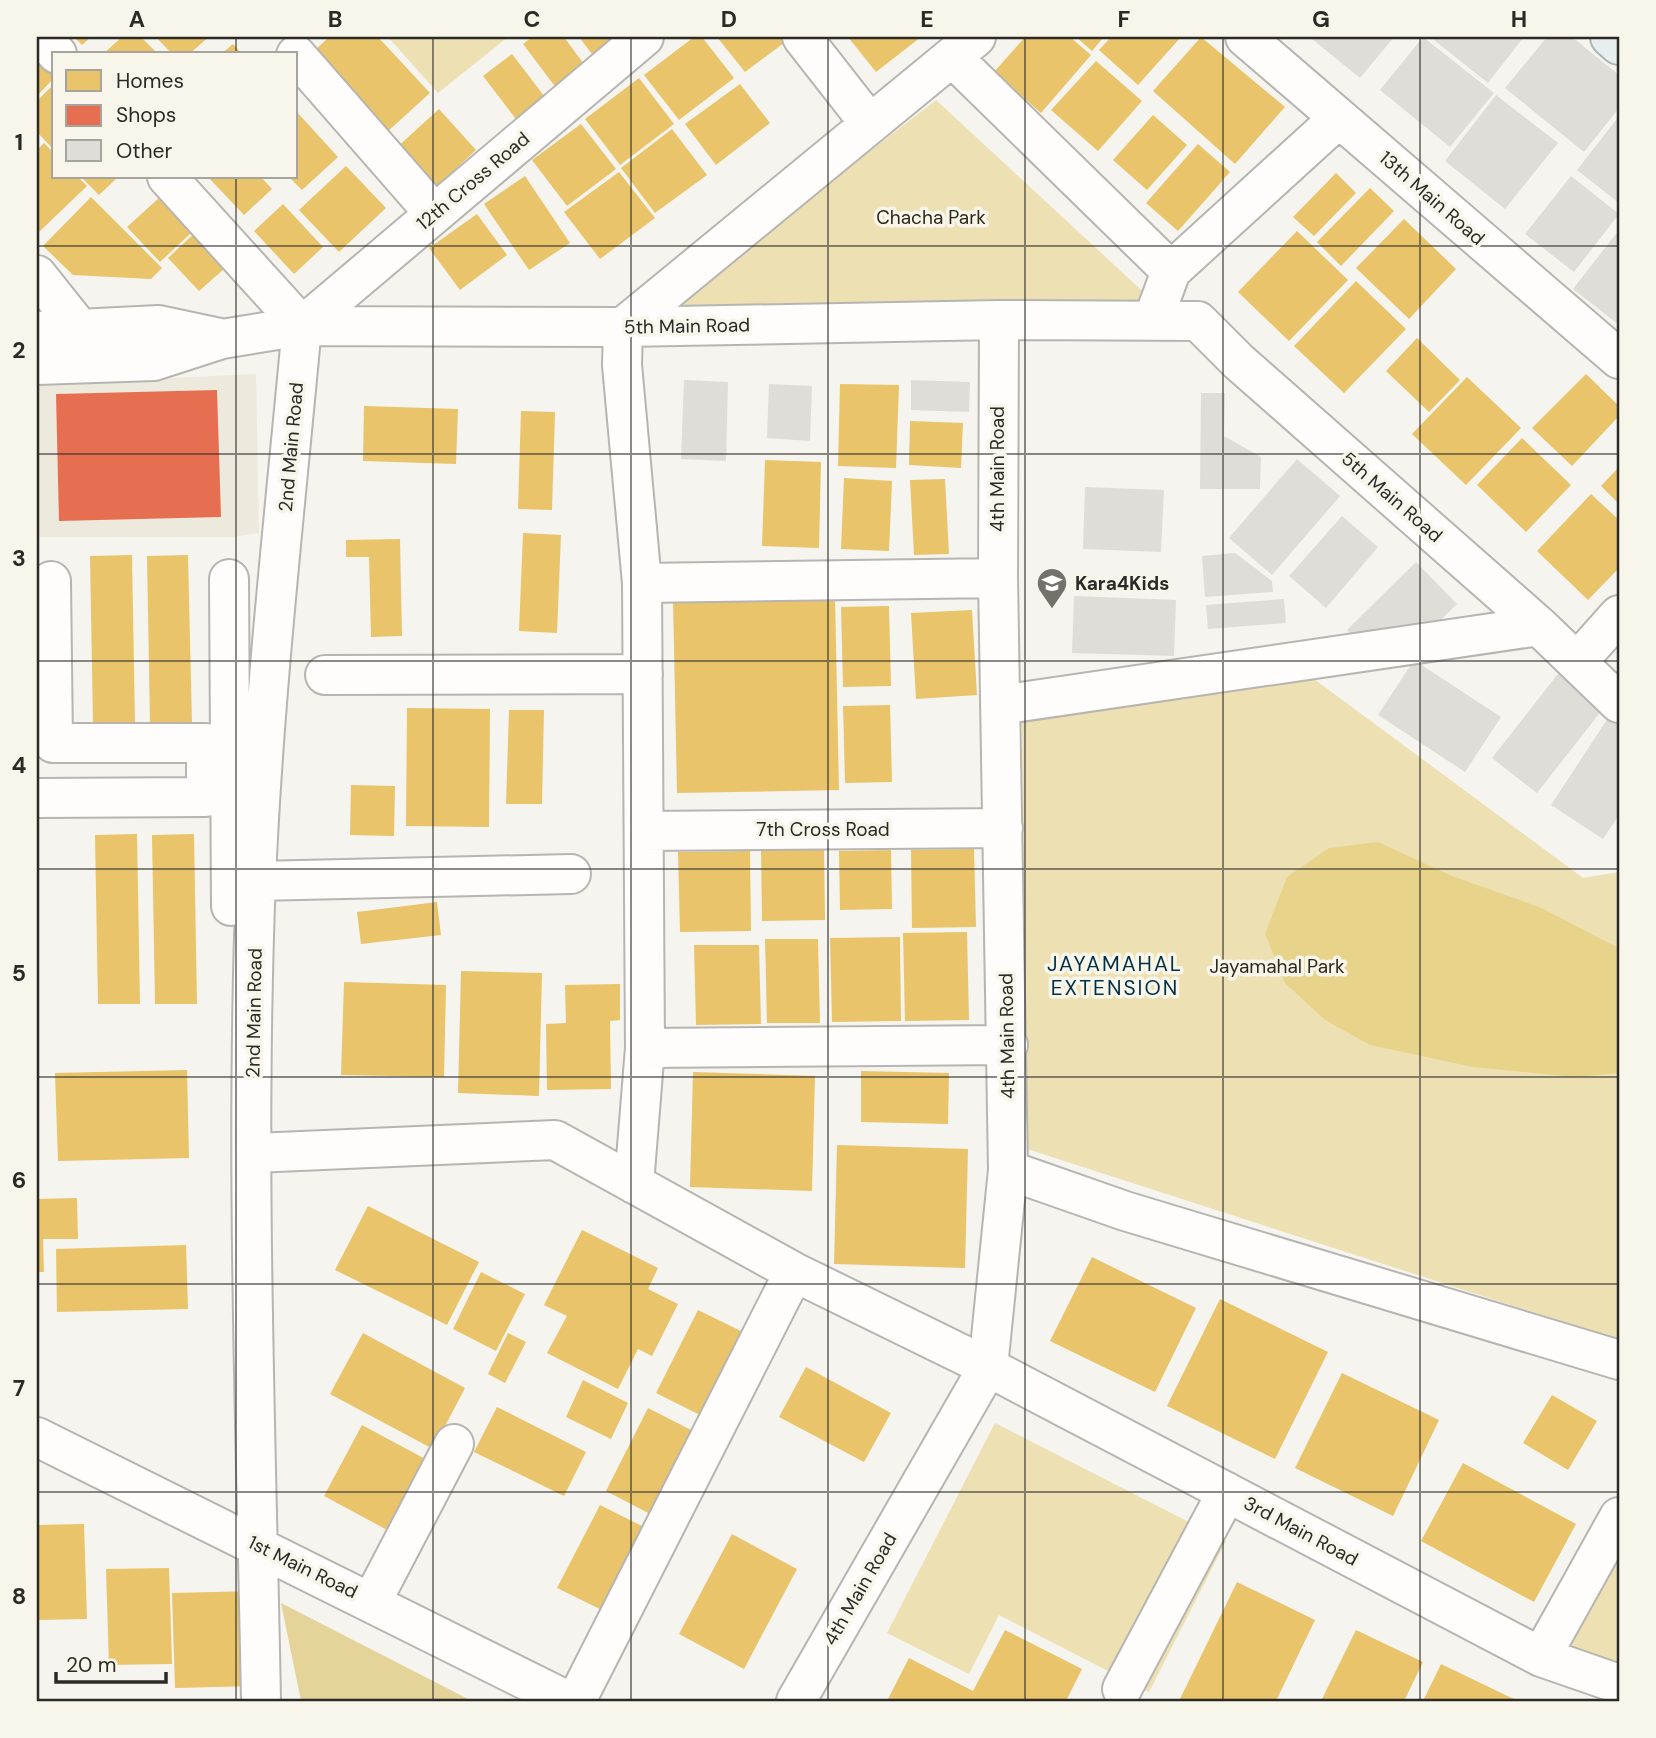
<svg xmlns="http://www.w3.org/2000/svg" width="1656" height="1738" viewBox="0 0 1656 1738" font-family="'DM Sans',sans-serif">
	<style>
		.built { fill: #ede9dd }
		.green { fill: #ede0b2 }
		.forest { fill: #e4d499 }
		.water { fill: #e8d38b }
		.homes { fill: #e9c46a }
		.shops { fill: #e76f51 }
		.building { fill: #deddd8 }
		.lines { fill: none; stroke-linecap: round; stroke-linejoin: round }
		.minor-casing { stroke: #b6b5b1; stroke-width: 42 }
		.major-casing { stroke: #acb5b8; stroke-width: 42 }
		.minor { stroke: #fefdfc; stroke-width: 38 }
		.major { stroke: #e8edf0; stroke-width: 38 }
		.grid { fill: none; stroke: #2b2a26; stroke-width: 2; stroke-opacity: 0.55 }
		.labels { text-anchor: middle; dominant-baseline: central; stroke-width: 7; stroke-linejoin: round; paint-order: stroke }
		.street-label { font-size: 19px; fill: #2b2a26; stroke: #f8f5eb }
		.park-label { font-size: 19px; fill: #2e2917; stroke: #f8f5eb }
		.poi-label { font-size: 19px; font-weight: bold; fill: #2b2a26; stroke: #f8f5eb; text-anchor: start }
		.neighbourhood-label { font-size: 21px; letter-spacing: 2px; fill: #003044; stroke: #f8f5eb }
		.neatline { fill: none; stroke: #2b2a26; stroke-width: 2.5 }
		.grid-label { font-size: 23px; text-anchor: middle; font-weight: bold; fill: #2b2a26 }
	</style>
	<rect width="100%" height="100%" fill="#f5f4ee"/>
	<path class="built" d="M256 374 259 533 232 537H37V384Z"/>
	<path class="green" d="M388 37H508L438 93Z
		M936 100 1152 300 662 312Z
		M1314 679 1583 878 1619 872V1340L1027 1149 1022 720Z
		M995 1423 1226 1541 1149 1692 999 1615 969 1674 887 1633Z
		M1619 1551V1666L1565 1648Z"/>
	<path class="forest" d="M281 1603 472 1701H301Z"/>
	<path class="water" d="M1378 842 1452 876 1539 907 1619 948V1073L1575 1077 1473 1067 1370 1045 1325 1020 1285 983 1265 934 1287 877 1329 848Z"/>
	<path class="homes" d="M74 37H91L82 45Z
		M122 37H141L158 54H103Z
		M156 37H209L189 54H172Z
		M329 37H378L430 93 386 133 312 53Z
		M532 37H564L586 67 557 89 523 44Z
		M579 37H615L592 54Z
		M694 37H702L734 78 679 120 644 75Z
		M717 37H792L745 72Z
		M848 37H921L876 72Z
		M1025 37H1070L1091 55 1041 113 994 72Z
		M1076 37H1104L1092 51Z
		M1111 37H1181L1138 85 1099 50Z
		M1201 37 1285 107 1235 164 1153 91Z
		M233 44 242 54H221Z
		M37 49 54 67V78L37 96Z
		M512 54 548 101 519 123 483 76Z
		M1096 61 1142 101 1098 151 1051 110Z
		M639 78 674 124 620 165 585 119Z
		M54 84V150L37 132V101Z
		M740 84 770 123 716 165 685 124Z
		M439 109 476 150 432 191 394 150Z
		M296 111 338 157 302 190 289 177H296Z
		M1153 115 1187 145 1147 190 1113 160Z
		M581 124 616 169 567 206 532 160Z
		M672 129 707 175 655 213 621 168Z
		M44 143 54 153V177H78L87 186 39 232 37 150Z
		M1198 144 1230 172 1178 231 1146 203Z
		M346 166 386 208 339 252 299 210Z
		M619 172 655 218 600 259 564 212Z
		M1336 173 1356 193 1314 236 1293 217Z
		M525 176 570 243 529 270 484 204Z
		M81 177H118L99 195Z
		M208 177H261L272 189 244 215Z
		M1370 188 1394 211 1341 266 1317 242Z
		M91 197 162 268 151 279 73 275 43 246Z
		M160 197 192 232 160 262 127 227Z
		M283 204 323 247 294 274 254 231Z
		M477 214 507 255 460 290 429 248Z
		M1404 219 1456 269 1409 319 1356 268Z
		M200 228 232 262 199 291 168 258Z
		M1297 231 1348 280 1289 341 1238 292Z
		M1356 281 1406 329 1344 393 1294 346Z
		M1417 338 1460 380 1429 412 1386 371Z
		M1586 374 1619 406V416L1572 466 1532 428Z
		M1467 377 1521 428 1466 485 1412 434Z
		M840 384 899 385 896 468 838 466Z
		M364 406 458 409 456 464 363 461Z
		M521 411 555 412 552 510 518 509Z
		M910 421 963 423 961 468 909 465Z
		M1522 438 1571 485 1526 532 1477 485Z
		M765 460 821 462 819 548 762 546Z
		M1619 467V504L1601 486Z
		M844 478 892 481 889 551 841 549Z
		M945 479 949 554 914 555 910 480Z
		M1591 494 1619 520V568L1588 600 1537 551Z
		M523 533 561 535 557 633 519 631Z
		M400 539 402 636 371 637 369 557H346V540Z
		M132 555 135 724 93 725 90 556Z
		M188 555 192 724H150L147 556Z
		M835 597 839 790 677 793 673 599Z
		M889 606 891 686 843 687 841 607Z
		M972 610 977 695 916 699 911 613Z
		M890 705 892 782 845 783 843 706Z
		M407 708 490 709 489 827 406 826Z
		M509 710H544L542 804H506Z
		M351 785 395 786 394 836 350 835Z
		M137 834 140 1004H98L95 835Z
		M194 834 197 1004H155L152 835Z
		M824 847 825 920 762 921 761 849Z
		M974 849 976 927 912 928 911 850Z
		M891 850 892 909 840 910 839 851Z
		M750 851 751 931 680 932 678 852Z
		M437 902 441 935 361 944 357 912Z
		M967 932 969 1020 905 1021 903 933Z
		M900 937 901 1021 832 1022 830 938Z
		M765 939H818L820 1023H767Z
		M694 945H759L761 1024 696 1025Z
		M461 971 542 973 539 1096 458 1093Z
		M344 982 446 985 444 1077 341 1075Z
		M620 984V1020L610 1021 611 1089 547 1090 546 1024 566 1023 565 985Z
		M187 1070 189 1158 58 1161 55 1073Z
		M861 1071 949 1073 948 1124 861 1122Z
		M693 1072 815 1076 812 1191 690 1187Z
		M837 1145 968 1149 965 1268 834 1264Z
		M77 1198 78 1239H43L44 1272H37V1199Z
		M368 1206 479 1262 447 1325 335 1270Z
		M582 1230 658 1268 648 1289 678 1304 652 1356 638 1349 618 1389 547 1353 567 1316 544 1305Z
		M186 1245 188 1309 57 1312 56 1249Z
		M1092 1257 1196 1308 1155 1392 1050 1341Z
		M481 1272 525 1294 496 1351 453 1329Z
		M1220 1299 1328 1352 1275 1459 1167 1406Z
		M698 1310 747 1334 704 1417 656 1393Z
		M363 1333 465 1388 433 1449 330 1394Z
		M508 1333 526 1342 505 1383 488 1374Z
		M806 1367 891 1413 864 1462 779 1417Z
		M1342 1373 1439 1420 1393 1516 1295 1468Z
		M583 1380 628 1403 611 1439 566 1417Z
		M1552 1395 1597 1421 1568 1470 1523 1443Z
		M497 1407 586 1452 564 1496 474 1452Z
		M648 1408 697 1433 654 1516 606 1491Z
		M362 1425 429 1461 391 1532 324 1496Z
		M1463 1463 1576 1524 1534 1602 1421 1541Z
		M600 1505 648 1529 606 1612 557 1588Z
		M84 1524 87 1619 37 1620V1525Z
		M732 1534 797 1569 744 1669 679 1634Z
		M169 1568 172 1664 109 1665 106 1569Z
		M1237 1582 1315 1620 1276 1701H1179Z
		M255 1591 257 1686 175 1688 172 1593Z
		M1005 1630 1082 1669 1066 1701H887L909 1658 973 1691Z
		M1356 1630 1423 1662 1404 1701H1321Z
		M1441 1664 1518 1701H1423Z"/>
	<path class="shops" d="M217 390 221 517 59 521 56 394Z"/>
	<path class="building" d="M1314 37H1394L1360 78 1312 39Z
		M1423 37 1494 93 1450 147 1380 90Z
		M1437 37H1521L1523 38 1488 83 1434 40Z
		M1547 37H1572L1619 75V108L1584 152 1505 88Z
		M1496 95 1558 143 1505 209 1445 161Z
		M1619 116V203L1577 170Z
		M1571 176 1619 214 1574 272 1525 234Z
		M1619 230V325L1573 289Z
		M684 380 728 382 726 461 681 459Z
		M911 380 970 382 969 412 911 410Z
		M769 384 812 386 810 441 767 438Z
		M1201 393H1225L1224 436 1261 457 1260 489H1200Z
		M1297 459 1340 496 1272 575 1229 538Z
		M1085 487 1164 490 1161 552 1083 549Z
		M1342 516 1378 547 1326 608 1289 576Z
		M1235 553 1272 581 1273 592 1205 597 1202 556Z
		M1416 562 1457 604 1420 640 1360 643 1347 630Z
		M1074 596 1176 600 1174 656 1072 653Z
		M1284 599 1286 623 1208 629 1206 605Z
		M1414 660 1501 717 1465 772 1378 715Z
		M1561 670 1606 705 1537 793 1492 758Z
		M1612 712 1619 717V815L1603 839 1551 805Z"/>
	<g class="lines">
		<g class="minor-casing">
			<path id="minor" d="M41 37 57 54
				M802 37 870 124
				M1245 37 1619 359
				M296 55 434 213
				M952 57 1171 271 1153 320
				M167 177 302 326
				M1171 271 1339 118
				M37 275 80 329
				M302 326 644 37
				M37 331 159 325 220 338
				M37 365 154 361 222 339 302 326 623 327 999 320 1198 321 1239 362 1539 626 1619 703
				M229 579 231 906
				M51 581 53 743H206V759
				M642 583 998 578
				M1577 662 1619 615
				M325 675 643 674
				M1000 705 1539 626
				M37 798 206 797V759H217
				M644 831 1003 828
				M256 881 571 874
				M645 1048 1008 1045
				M252 1153 555 1140 794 1272 988 1367 1541 1657 1619 1684
				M1008 1170 1125 1211 1619 1360
				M634 1184 645 1048 642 583 622 365 623 327 976 37
				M37 1437 568 1701
				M372 1601 454 1444
				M1541 1657 1619 1517
				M1122 1689 1227 1492
				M261 1701C256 1427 245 1152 256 878 264 694 285 510 302 326
				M576 1701 794 1272
				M796 1701 988 1367 1008 1170 998 578 999 320"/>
		</g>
		<g class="major-casing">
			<path id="major" d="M1610 37 1619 45"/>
		</g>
		<use href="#minor" class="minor"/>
		<use href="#major" class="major"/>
	</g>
	<path class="grid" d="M236 37V54M433 37V1701M631 37V1701M828 37V1701M1025 37V1701M1223 37V1701M1420 37V1701M236 177V1701M37 246H1619M37 454H1619M37 661H1619M37 869H1619M37 1077H1619M37 1284H1619M37 1492H1619"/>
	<defs>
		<g id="school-pin" transform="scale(1.575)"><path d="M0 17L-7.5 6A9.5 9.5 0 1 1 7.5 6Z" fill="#72716c" stroke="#f8f5eb"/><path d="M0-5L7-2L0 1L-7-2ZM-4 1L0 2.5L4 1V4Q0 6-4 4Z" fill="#fff"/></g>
	</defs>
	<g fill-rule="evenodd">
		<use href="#school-pin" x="1052" y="583"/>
	</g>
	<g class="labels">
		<g class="street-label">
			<text transform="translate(473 181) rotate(-40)">12th Cross Road</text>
			<text transform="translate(1432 198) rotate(41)">13th Main Road</text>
			<text transform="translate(687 326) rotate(-1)">5th Main Road</text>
			<text transform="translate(291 447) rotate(-85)">2nd Main Road</text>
			<text transform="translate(997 469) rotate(-90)">4th Main Road</text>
			<text transform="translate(1392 497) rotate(41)">5th Main Road</text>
			<text x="823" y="829">7th Cross Road</text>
			<text transform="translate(254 1013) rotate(-89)">2nd Main Road</text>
			<text transform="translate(1007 1036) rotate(-91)">4th Main Road</text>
			<text transform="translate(1301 1531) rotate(28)">3rd Main Road</text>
			<text transform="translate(303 1567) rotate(26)">1st Main Road</text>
			<text transform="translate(860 1589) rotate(-60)">4th Main Road</text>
		</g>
		<g class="park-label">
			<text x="931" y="217">Chacha Park</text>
			<text x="1277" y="966">Jayamahal Park</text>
		</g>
		<g class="poi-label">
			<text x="1075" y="583">Kara4Kids</text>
		</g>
		<g class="neighbourhood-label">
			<text x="1115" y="964">JAYAMAHAL<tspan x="1115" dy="24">EXTENSION</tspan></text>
		</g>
	</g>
	<rect width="1656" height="1738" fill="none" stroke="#f8f5eb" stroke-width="77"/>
	<rect x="52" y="52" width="245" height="126" fill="#f8f5eb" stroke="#a6a49c" stroke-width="2"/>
	<rect x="66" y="70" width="35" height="21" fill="#e9c46a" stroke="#a6a49c" stroke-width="2"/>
	<text x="116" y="88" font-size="21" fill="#2b2a26">Homes</text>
	<rect x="66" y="105" width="35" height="21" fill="#e76f51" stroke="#a6a49c" stroke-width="2"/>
	<text x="116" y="122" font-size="21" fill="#2b2a26">Shops</text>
	<rect x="66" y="140" width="35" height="21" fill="#deddd8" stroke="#a6a49c" stroke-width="2"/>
	<text x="116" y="158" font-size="21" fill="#2b2a26">Other</text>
	<path d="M56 1672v10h110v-10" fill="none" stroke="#2b2a26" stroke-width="3.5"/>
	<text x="66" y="1672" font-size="21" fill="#2b2a26" stroke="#f8f5eb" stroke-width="5" paint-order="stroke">20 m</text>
	<rect x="38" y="38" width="1580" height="1662" class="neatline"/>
	<g class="grid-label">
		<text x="137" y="27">A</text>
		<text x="335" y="27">B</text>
		<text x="532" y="27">C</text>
		<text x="729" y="27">D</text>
		<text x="927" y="27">E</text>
		<text x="1124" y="27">F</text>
		<text x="1321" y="27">G</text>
		<text x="1519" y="27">H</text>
		<text x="19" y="150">1</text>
		<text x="19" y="358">2</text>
		<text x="19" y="566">3</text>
		<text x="19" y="773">4</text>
		<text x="19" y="981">5</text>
		<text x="19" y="1188">6</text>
		<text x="19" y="1396">7</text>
		<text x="19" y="1604">8</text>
	</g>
</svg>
